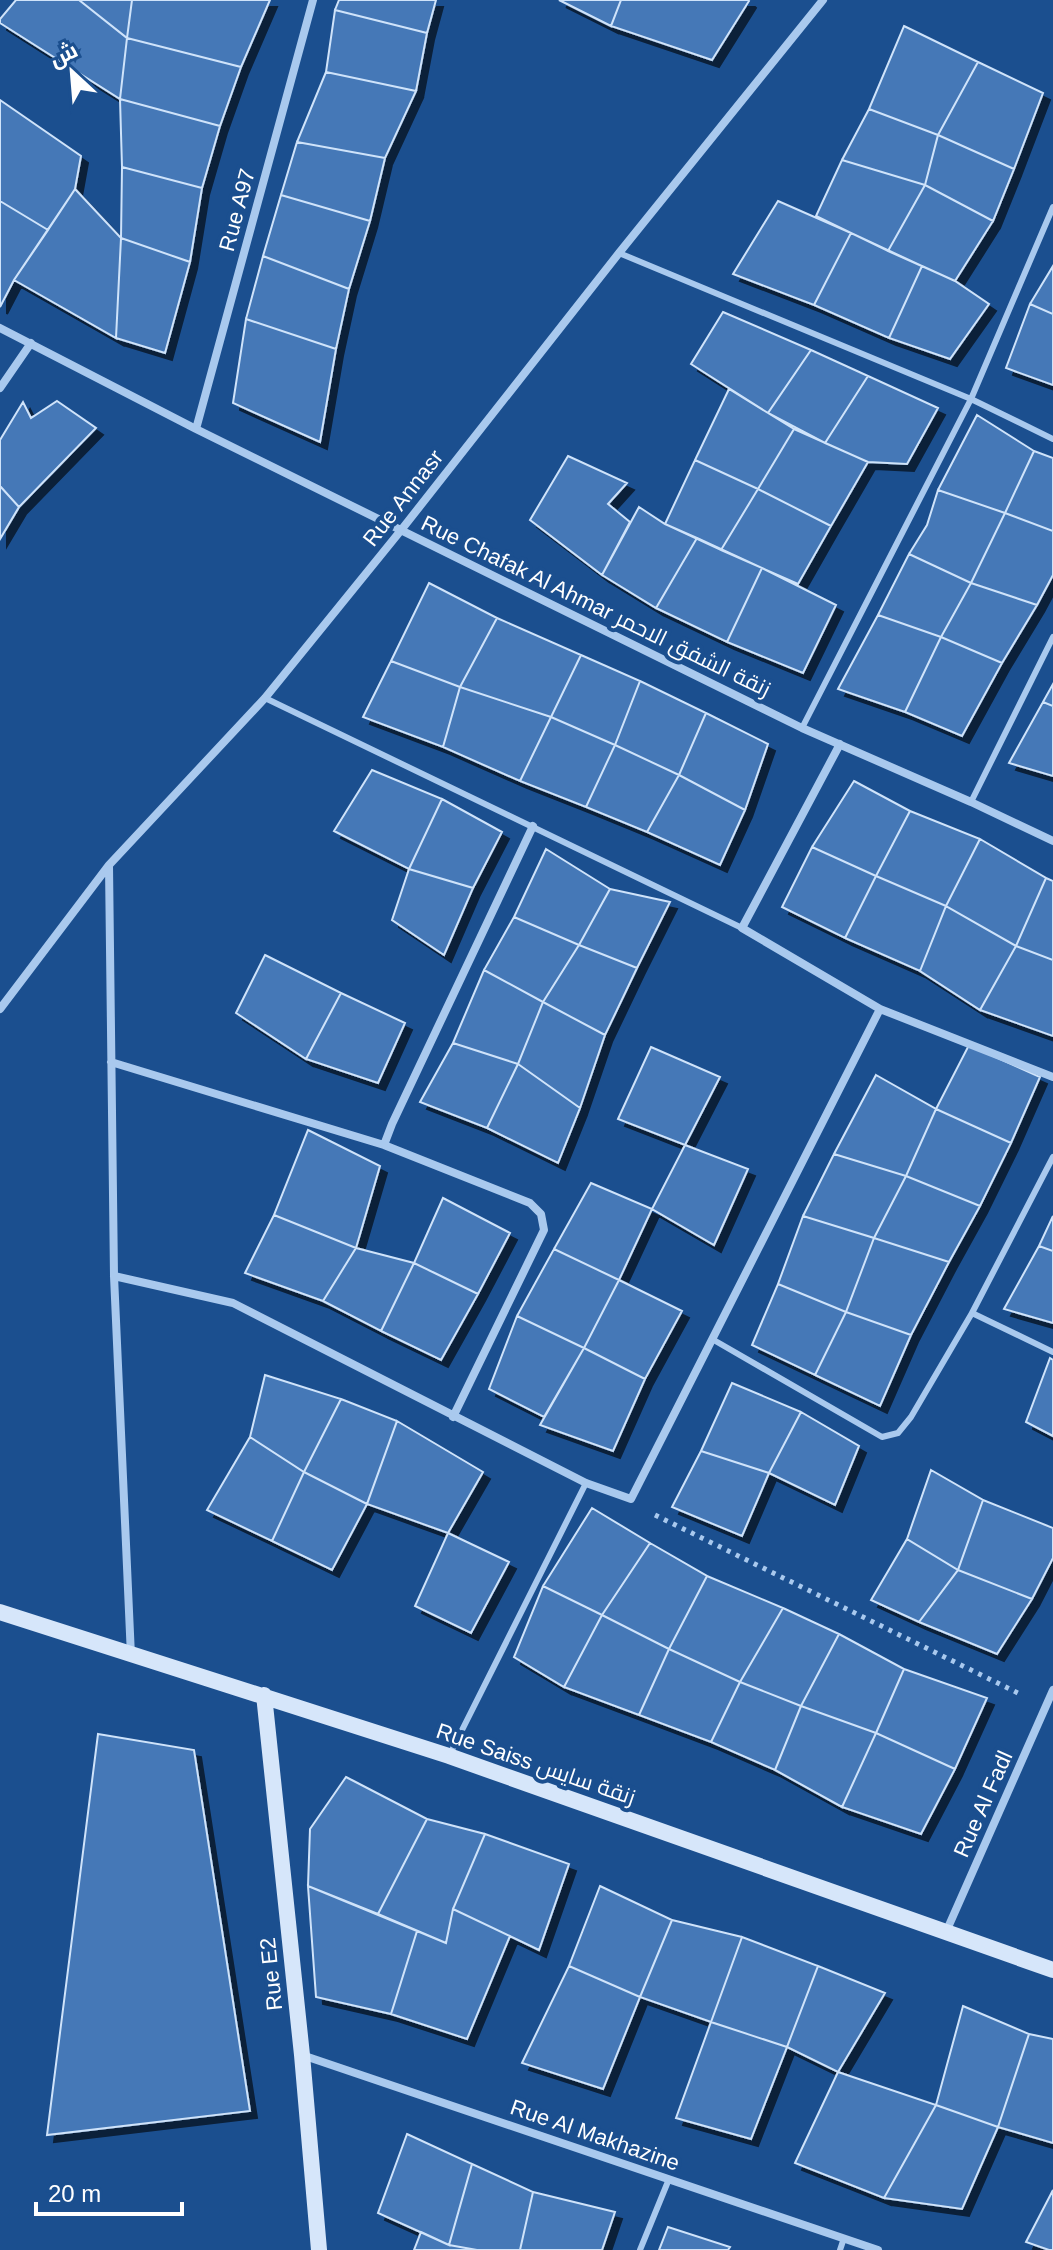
<svg xmlns="http://www.w3.org/2000/svg" width="1053" height="2250" viewBox="0 0 1053 2250" font-family="Helvetica,Cairo,sans-serif">
	<style>
		.building { fill: #4478b7; stroke: #cfe3fa; stroke-width: 2; filter: url(#shadow) }
		.lines { fill: none; stroke-linecap: round; stroke-linejoin: round }
		.path { stroke: #a9c9ee; stroke-width: 5; stroke-dasharray: 4 6; stroke-linecap: butt }
		.lane { stroke: #a9c9ee; stroke-width: 6 }
		.street { stroke: #a9c9ee; stroke-width: 8 }
		.secondary { stroke: #d6e6fa; stroke-width: 16 }
		.labels { text-anchor: middle; dominant-baseline: central; stroke-width: 8; stroke-linejoin: round; paint-order: stroke }
		.street-label { font-size: 22px; fill: #fff; stroke: #1b4f8f }
	</style>
	<defs>
		<filter id="shadow"><feDropShadow dx="7" dy="7" stdDeviation="0" flood-color="#0009"/></filter>
	</defs>
	<rect width="100%" height="100%" fill="#1b4f8f"/>
	<path class="building" d="M16 0H79L127 38 120 99 0 23V19Z
		M79 0H132L127 38Z
		M132 0H270L241 67 127 38Z
		M339 0H436L427 33 335 10Z
		M559 0H621L611 26Z
		M621 0H748L749 1 712 60 611 26Z
		M335 10 427 33 416 91 326 72Z
		M904 26 978 62 938 135 869 109Z
		M127 38 241 67 220 126 120 99Z
		M978 62 1043 93 1014 169 938 135Z
		M326 72 416 91 385 158 297 142Z
		M120 99 220 126 202 188 122 167Z
		M0 100 81 156 75 189 48 230 0 201Z
		M869 109 938 135 925 185 842 160Z
		M938 135 1014 169 993 221 925 185Z
		M297 142 385 158 370 221 281 195Z
		M842 160 925 185 888 251 816 216Z
		M122 167 202 188 190 262 121 238Z
		M925 185 993 221 955 281 888 251Z
		M75 189 121 238 116 338 14 280Z
		M281 195 370 221 349 289 263 256Z
		M0 201 48 230 14 280 0 307Z
		M778 201 851 233 814 305 733 274Z
		M851 233 922 266 889 338 814 305Z
		M121 238 190 262 165 353 116 338Z
		M263 256 349 289 336 349 246 319Z
		M922 266 955 281 989 304 950 359 889 338Z
		M1053 266V314L1030 304Z
		M1030 304 1053 314V385L1006 368Z
		M723 312 811 350 768 413 691 364Z
		M246 319 336 349 320 442 233 403Z
		M811 350 868 376 825 443 768 413Z
		M868 376 938 408 907 464 868 462 825 443Z
		M729 389 794 429 758 489 695 460Z
		M57 401 96 428 19 507 0 486V440L23 402 31 418Z
		M977 415 1034 451 1005 513 938 490Z
		M794 429 868 462 831 526 758 489Z
		M1034 451 1053 458V531L1005 513Z
		M568 456 627 483 608 504 630 522 602 575 530 520Z
		M695 460 758 489 721 550 665 524Z
		M0 486 19 507 0 539Z
		M758 489 831 526 798 584 721 550Z
		M938 490 1005 513 971 583 909 554 927 525Z
		M639 507 665 524 697 538 656 608 602 575Z
		M1005 513 1053 531V575L1037 605 971 583Z
		M697 538 762 568 727 642 656 608Z
		M909 554 971 583 941 637 878 615Z
		M762 568 836 605 803 673 727 642Z
		M429 583 497 618 460 687 391 661Z
		M971 583 1037 605 1002 663 941 637Z
		M878 615 941 637 905 712 838 689Z
		M497 618 581 655 551 717 460 687Z
		M941 637 1002 663 962 736 905 712Z
		M581 655 640 681 615 745 551 717Z
		M391 661 460 687 443 747 363 717Z
		M640 681 706 713 679 775 615 745Z
		M1053 684V706L1043 702Z
		M460 687 551 717 520 781 443 747Z
		M1043 702 1053 706V776L1009 763Z
		M706 713 768 744 745 810 679 775Z
		M551 717 615 745 586 807 520 781Z
		M615 745 679 775 647 832 586 807Z
		M372 770 442 799 409 869 334 831Z
		M679 775 745 810 720 865 647 832Z
		M854 781 910 811 876 876 812 847Z
		M442 799 502 832 473 888 409 869Z
		M910 811 980 839 946 906 876 876Z
		M980 839 1046 878 1016 946 946 906Z
		M812 847 876 876 845 938 782 907Z
		M546 849 610 889 579 945 514 917Z
		M409 869 473 888 444 955 392 920Z
		M876 876 946 906 920 971 845 938Z
		M1046 878 1053 881V960L1016 946Z
		M610 889 670 902 637 968 579 945Z
		M946 906 1016 946 980 1010 920 971Z
		M514 917 579 945 543 1002 484 970Z
		M579 945 637 968 605 1035 543 1002Z
		M1016 946 1053 960V1036L980 1010Z
		M265 955 341 993 306 1059 236 1013Z
		M484 970 543 1002 518 1064 453 1043Z
		M341 993 405 1023 378 1083 306 1059Z
		M543 1002 605 1035 580 1108 518 1064Z
		M453 1043 518 1064 487 1128 420 1102Z
		M969 1045 1040 1077 1011 1143 936 1109Z
		M651 1047 720 1077 685 1145 618 1119Z
		M518 1064 580 1108 558 1163 487 1128Z
		M876 1075 936 1109 906 1176 834 1154Z
		M936 1109 1011 1143 980 1206 906 1176Z
		M308 1130 380 1166 356 1248 274 1215Z
		M685 1145 748 1169 714 1245 652 1209Z
		M834 1154 906 1176 874 1238 803 1216Z
		M906 1176 980 1206 949 1262 874 1238Z
		M591 1183 652 1209 619 1280 554 1249Z
		M443 1198 510 1233 478 1294 414 1263Z
		M274 1215 356 1248 323 1301 245 1273Z
		M803 1216 874 1238 846 1312 778 1284Z
		M1053 1216V1251L1039 1246Z
		M874 1238 949 1262 911 1335 846 1312Z
		M1039 1246 1053 1251V1323L1004 1309Z
		M356 1248 414 1263 381 1331 323 1301Z
		M554 1249 619 1280 584 1348 517 1316Z
		M414 1263 478 1294 441 1360 381 1331Z
		M619 1280 682 1311 645 1379 584 1348Z
		M778 1284 846 1312 815 1375 752 1345Z
		M846 1312 911 1335 880 1406 815 1375Z
		M517 1316 584 1348 544 1417 489 1389Z
		M584 1348 645 1379 613 1451 540 1425Z
		M1050 1358 1053 1360V1436L1026 1422Z
		M265 1375 341 1399 304 1472 250 1437Z
		M732 1383 801 1412 769 1473 701 1451Z
		M341 1399 397 1421 367 1504 304 1472Z
		M801 1412 859 1446 835 1505 769 1473Z
		M397 1421 483 1472 448 1533 367 1504Z
		M250 1437 304 1472 272 1541 207 1510Z
		M701 1451 769 1473 742 1536 672 1507Z
		M931 1470 983 1500 958 1570 907 1539Z
		M304 1472 367 1504 332 1570 272 1541Z
		M983 1500 1053 1528V1558L1032 1599 958 1570Z
		M592 1508 650 1543 602 1615 543 1586Z
		M448 1533 509 1562 471 1633 415 1606Z
		M907 1539 958 1570 919 1622 871 1600Z
		M650 1543 707 1576 669 1649 602 1615Z
		M958 1570 1032 1599 997 1654 919 1622Z
		M707 1576 783 1608 740 1682 669 1649Z
		M543 1586 602 1615 564 1687 514 1657Z
		M783 1608 839 1634 801 1706 740 1682Z
		M602 1615 669 1649 639 1715 564 1687Z
		M839 1634 904 1669 876 1733 801 1706Z
		M669 1649 740 1682 711 1742 639 1715Z
		M904 1669 987 1698 955 1769 876 1733Z
		M740 1682 801 1706 775 1770 711 1742Z
		M801 1706 876 1733 842 1807 775 1770Z
		M876 1733 955 1769 921 1834 842 1807Z
		M98 1734 194 1750 250 2111 47 2135Z
		M346 1777 427 1819 378 1914 308 1886 310 1829Z
		M427 1819 485 1834 453 1909 446 1943 378 1914Z
		M485 1834 569 1864 539 1950 453 1909Z
		M308 1886 417 1931 391 2014 316 1997Z
		M600 1886 672 1920 640 1997 569 1966Z
		M453 1909 510 1936 467 2039 391 2014 417 1931 446 1943Z
		M672 1920 742 1937 711 2022 640 1997Z
		M742 1937 818 1966 787 2047 711 2022Z
		M569 1966 640 1997 603 2089 522 2063Z
		M818 1966 885 1993 838 2072 787 2047Z
		M963 2006 1029 2034 998 2127 936 2105Z
		M711 2022 787 2047 751 2139 676 2118Z
		M1029 2034 1053 2039V2143L998 2127Z
		M838 2072 936 2105 884 2198 795 2163Z
		M936 2105 998 2127 962 2209 884 2198Z
		M407 2134 472 2164 449 2245 378 2213Z
		M472 2164 533 2192 520 2250H477L449 2245Z
		M1053 2190V2250H1049L1026 2242Z
		M533 2192 615 2212 602 2250H520Z
		M668 2227 730 2247 728 2250H659Z
		M421 2232 449 2245 477 2250H414Z"/>
	<g class="lines">
		<path class="path" d="M655 1515 1020 1694"/>
		<path class="lane" d="M619 253 971 399 1053 439
			M265 698 742 928
			M802 728 971 399 1053 207
			M971 802 1053 637
			M1053 1157 972 1313 1053 1352
			M712 1339 882 1437 898 1433 911 1417 972 1313
			M449 1756 586 1483
			M640 2250 669 2179
			M840 2250 844 2238"/>
		<path class="street" d="M0 328 196 429 802 728 971 802 1053 841
			M0 388 31 343
			M196 429 313 0
			M840 744 742 928 880 1009 1053 1077
			M109 866 114 1276 131 1656
			M0 1009 109 865 265 698 402 529 619 253 823 0
			M111 1062 384 1145 530 1203 541 1214 544 1230 453 1417
			M384 1145 392 1124 533 826
			M114 1276 233 1303 586 1483 631 1499 880 1009
			M946 1932 1053 1690
			M302 2055 878 2250"/>
		<path class="secondary" d="M0 1612 449 1756 1053 1970
			M264 1695 302 2055 319 2250"/>
	</g>
	<g class="labels">
		<g class="street-label">
			<text transform="translate(237 210) rotate(-75)">Rue A97</text>
			<text transform="translate(403 498) rotate(-52)">Rue Annasr</text>
			<text transform="translate(596 606) rotate(26)">Rue Chafak Al Ahmar زنقة الشفق الاحمر</text>
			<text transform="translate(536 1764) rotate(19)">Rue Saiss زنقة سايس</text>
			<text transform="translate(983 1804) rotate(-66)">Rue Al Fadl</text>
			<text transform="translate(271 1974) rotate(-96)">Rue E2</text>
			<text transform="translate(595 2135) rotate(19)">Rue Al Makhazine</text>
		</g>
	</g>
	<g transform="translate(72 72) rotate(334)" stroke="#1b4f8f" stroke-width="6" paint-order="stroke">
	<path d="M0-6L14 30L0 20L-14 30Z" fill="#ffffff"/>
	<text y="-12" font-size="22" font-weight="bold" text-anchor="middle" fill="#ffffff">ش</text>
	</g>
	<path d="M36 2202v12h146v-12" fill="none" stroke="#ffffff" stroke-width="4"/>
	<text x="48" y="2202" font-size="24" fill="#ffffff" stroke="#1b4f8f" stroke-width="6" paint-order="stroke">20 m</text>
</svg>
